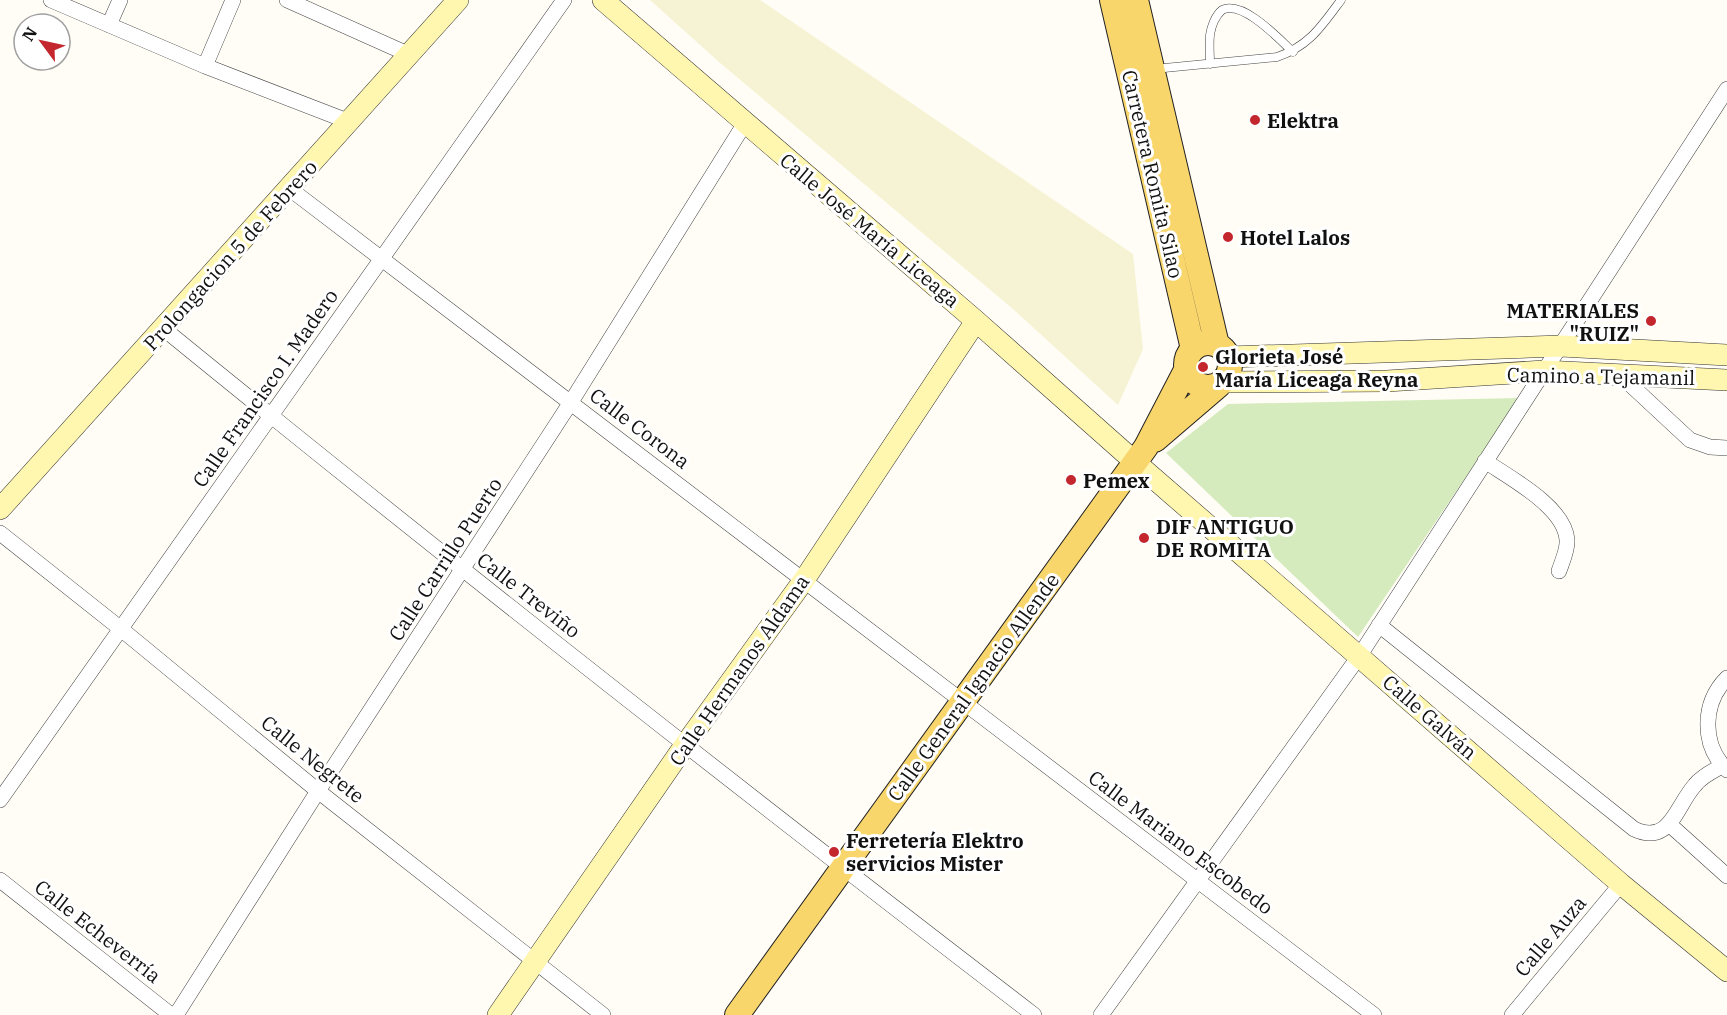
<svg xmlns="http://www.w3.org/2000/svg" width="1727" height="1015" viewBox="0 0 1727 1015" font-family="'IBM Plex Serif',serif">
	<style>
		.farmland { fill: #f6f3d4 }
		.green { fill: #d5ebbd }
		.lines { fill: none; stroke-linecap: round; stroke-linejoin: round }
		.lane-casing { stroke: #444; stroke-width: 9 }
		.street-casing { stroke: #444; stroke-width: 16 }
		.secondary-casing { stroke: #333; stroke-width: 22 }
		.primary-casing { stroke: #222; stroke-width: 26 }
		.lane { stroke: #fff; stroke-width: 8 }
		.street { stroke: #fff; stroke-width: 15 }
		.secondary { stroke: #fff6b0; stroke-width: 21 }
		.primary { stroke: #f9d66b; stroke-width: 24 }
		.poi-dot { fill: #c4262e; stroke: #fff; stroke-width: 2 }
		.labels { text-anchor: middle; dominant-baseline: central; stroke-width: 6; stroke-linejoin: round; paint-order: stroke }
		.poi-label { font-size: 20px; font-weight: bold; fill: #111; stroke: #fff; text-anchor: start }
		.street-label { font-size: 20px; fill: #111; stroke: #fff }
	</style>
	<rect width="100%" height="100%" fill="#fffdf5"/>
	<path class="farmland" d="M650 0H760L1133 254 1143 349 1118 405 1013 309 719 62Z"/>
	<path class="green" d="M1519 398 1358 637 1166 453 1228 404Z"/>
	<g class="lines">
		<g class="lane-casing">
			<path id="lane" d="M1210 64C1210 54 1209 44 1210 35 1211 27 1215 16 1222 10 1243 0 1278 38 1293 52
				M1154 69 1277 57C1309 46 1321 27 1341 0"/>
		</g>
		<g class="street-casing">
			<path id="street" d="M51 0 205 66 350 122
				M287 0 410 55
				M109 25 120 0
				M205 66 233 0
				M290 189 1374 1015
				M164 329C450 562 741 790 1034 1015
				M1620 375 1690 440 1710 447 1727 448
				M1485 461C1510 478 1565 507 1567 540 1568 549 1562 562 1559 571
				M0 533 121 629 318 791 603 1015
				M1379 625 1634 829C1670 846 1676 806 1695 785 1702 776 1713 771 1722 766
				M1727 678C1702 703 1701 745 1727 770
				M0 800 564 0
				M1669 824 1727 876
				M0 880 171 1015
				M176 1015 318 791 571 402 745 123
				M1101 1015 1360 655 1727 89
				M1512 1015 1621 884"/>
		</g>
		<g class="secondary-casing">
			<path id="secondary" d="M603 0 976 321 1135 462 1621 884 1727 971
				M1229 357 1561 346 1727 355
				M1223 382 1387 381 1544 371 1727 380
				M0 509 458 0
				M498 1015 685 745 804 580 976 321"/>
		</g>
		<g class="primary-casing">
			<path id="primary" d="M1112 0 1193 349
				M1136 0 1217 345
				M1186 365a22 22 0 1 1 44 0a22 22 0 1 1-44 0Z
				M1155 440 1218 386
				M737 1015 1146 447 1186 370"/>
		</g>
		<use href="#lane" class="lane"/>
		<use href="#street" class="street"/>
		<use href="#secondary" class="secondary"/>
		<use href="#primary" class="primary"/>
	</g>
	<g class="poi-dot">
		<circle cx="1255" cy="120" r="6"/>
		<circle cx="1228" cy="237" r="6"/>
		<circle cx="1651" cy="321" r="6"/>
		<circle cx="1203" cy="367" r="6"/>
		<circle cx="1071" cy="480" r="6"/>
		<circle cx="1144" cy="538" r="6"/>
		<circle cx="834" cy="852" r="6"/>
	</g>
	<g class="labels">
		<g class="poi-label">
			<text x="1267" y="120">Elektra</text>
			<text x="1240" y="237">Hotel Lalos</text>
			<text x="1639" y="310" text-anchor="end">MATERIALES<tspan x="1639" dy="23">"RUIZ"</tspan></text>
			<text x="1215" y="356">Glorieta José<tspan x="1215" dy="23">María Liceaga Reyna</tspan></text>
			<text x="1083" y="480">Pemex</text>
			<text x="1156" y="526">DIF ANTIGUO<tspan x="1156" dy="23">DE ROMITA</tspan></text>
			<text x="846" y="840">Ferretería Elektro<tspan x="846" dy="23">servicios Mister</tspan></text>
		</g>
		<g class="street-label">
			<text transform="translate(1153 174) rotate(77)">Carretera Romita Silao</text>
			<text transform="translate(870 230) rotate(40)">Calle José María Liceaga</text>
			<text transform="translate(230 255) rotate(-48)">Prolongacion 5 de Febrero</text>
			<text transform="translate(1601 376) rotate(1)">Camino a Tejamanil</text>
			<text transform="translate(265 388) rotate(-55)">Calle Francisco I. Madero</text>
			<text transform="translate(640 428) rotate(37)">Calle Corona</text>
			<text transform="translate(445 559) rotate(-57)">Calle Carrillo Puerto</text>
			<text transform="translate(529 595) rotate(38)">Calle Treviño</text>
			<text transform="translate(739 670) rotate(-55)">Calle Hermanos Aldama</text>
			<text transform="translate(973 687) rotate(-54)">Calle General Ignacio Allende</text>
			<text transform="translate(1430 717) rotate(41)">Calle Galván</text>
			<text transform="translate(313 759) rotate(39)">Calle Negrete</text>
			<text transform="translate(1181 842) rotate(37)">Calle Mariano Escobedo</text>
			<text transform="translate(98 931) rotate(38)">Calle Echeverría</text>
			<text transform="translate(1550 936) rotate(-50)">Calle Auza</text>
		</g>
	</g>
	<g transform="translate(42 42) rotate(303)"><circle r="28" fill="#ffffff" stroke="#a0a0a0" stroke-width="1.5"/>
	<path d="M0-4.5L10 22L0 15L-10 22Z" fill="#c4262e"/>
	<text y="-9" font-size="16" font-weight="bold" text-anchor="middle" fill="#111111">N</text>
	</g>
</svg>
